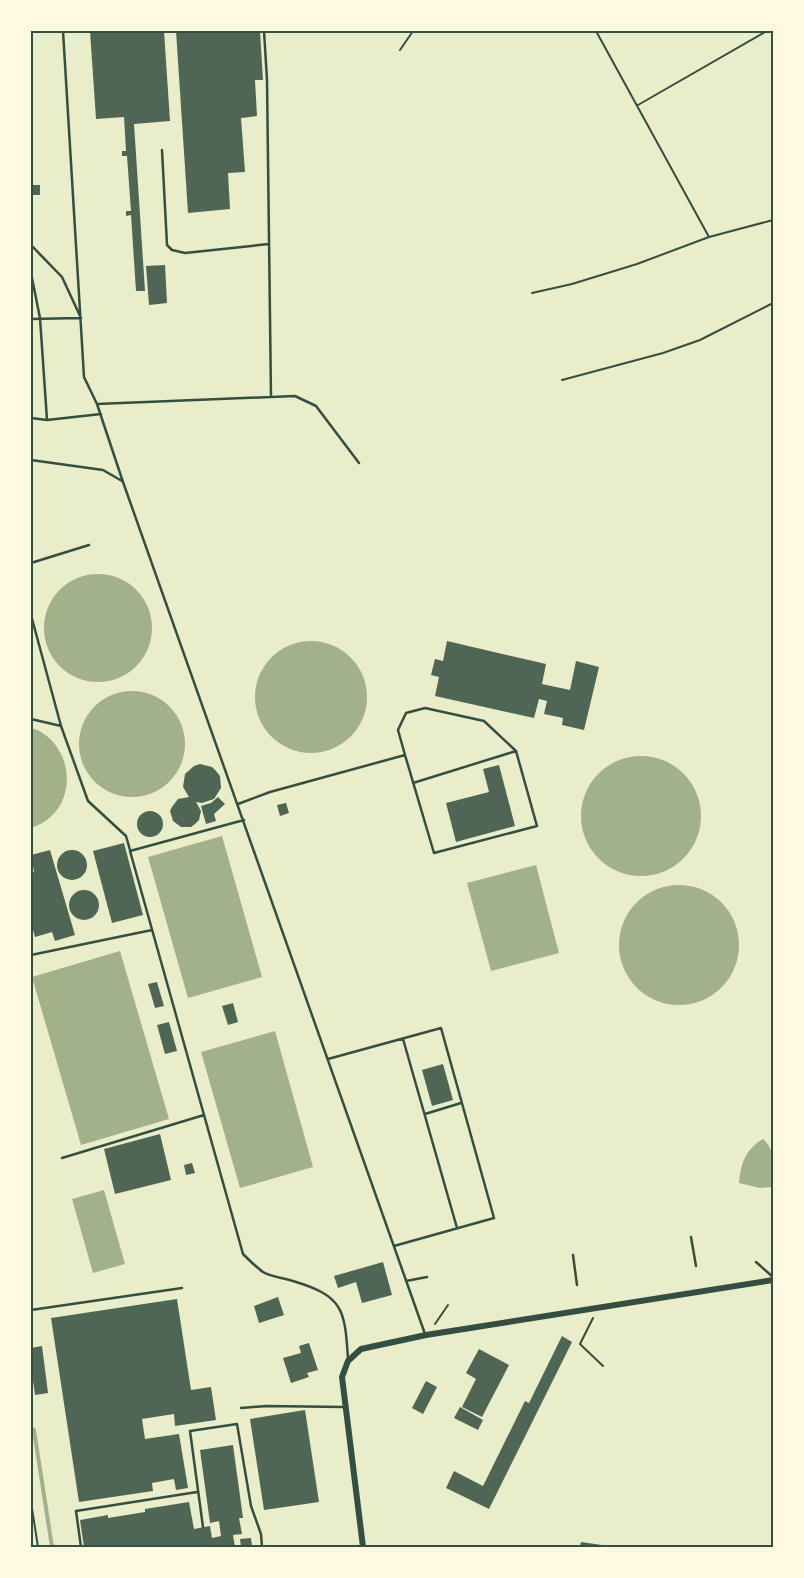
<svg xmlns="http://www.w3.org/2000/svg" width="804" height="1578" viewBox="0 0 804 1578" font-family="Mulish,sans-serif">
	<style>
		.water { fill: #a3b18a }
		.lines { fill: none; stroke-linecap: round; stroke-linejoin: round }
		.stream { stroke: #a3b18a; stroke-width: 4 }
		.building { fill: #4f6655 }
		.path { stroke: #344e41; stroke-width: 2 }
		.service { stroke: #344e41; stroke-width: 2.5 }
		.tertiary { stroke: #344e41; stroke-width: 6 }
		.neatline { fill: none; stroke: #344e41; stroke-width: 2 }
	</style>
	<rect width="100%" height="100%" fill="#e9edc9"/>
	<path class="water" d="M44 628a54 54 0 1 1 108 0a54 54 0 1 1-108 0Z
		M255 697a56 56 0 1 1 112 0a56 56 0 1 1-112 0Z
		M79 744a53 53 0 1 1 106 0a53 53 0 1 1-106 0Z
		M31 728C40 730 48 736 54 743 77 772 69 816 31 828Z
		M581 816a60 60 0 1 1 120 0a60 60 0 1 1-120 0Z
		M222 836 262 977 188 998 148 857Z
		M536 865 559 953 491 971 467 883Z
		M619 945a60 60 0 1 1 120 0a60 60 0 1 1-120 0Z
		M120 951 169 1119 81 1145 32 977Z
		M275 1031 313 1167 240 1188 201 1052Z
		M763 1139C777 1151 773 1170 773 1187L760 1188 739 1183C741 1163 745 1150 763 1139Z
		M104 1190 125 1264 93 1273 72 1199Z"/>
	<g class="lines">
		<path class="stream" d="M31 1429 34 1430 52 1547"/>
	</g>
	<path class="building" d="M90 31H164L170 121 134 124 145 291H136L131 215 126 216V211H131L127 156H122V151H126L124 117 96 119Z
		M176 31H260L263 80H255L257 116 241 118 245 172 228 173 230 209 188 213Z
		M31 185H40V195H31Z
		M165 265 167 303 149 305 146 266Z
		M447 641 546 664 542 684 570 690 576 661 599 667 584 730 562 725 563 718 544 714 547 701 539 699 534 718 435 696 439 677 431 675 435 659 443 661Z
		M200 764 212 767 216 771 220 776 221 788 214 799 202 803 196 802 201 811 199 820 195 824 191 827H181L173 821 170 811 172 807 178 799 189 797 183 787 185 774 194 766Z
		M499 765 515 826 456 842 446 803 489 792 483 769Z
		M218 797 225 804 214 814 216 821 206 824 201 806 211 803Z
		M286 803 289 813 280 816 277 805Z
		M137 824a13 13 0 1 1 26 0a13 13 0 1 1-26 0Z
		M124 843 143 915 112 923 93 851Z
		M50 850 75 935 55 941 52 932 35 937 31 923V873L34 872 31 855Z
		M57 865a15 15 0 1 1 30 0a15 15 0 1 1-30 0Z
		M69 905a15 15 0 1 1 30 0a15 15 0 1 1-30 0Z
		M157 982 164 1006 155 1008 148 984Z
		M233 1003 238 1022 228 1025 222 1006Z
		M169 1022 177 1051 165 1054 157 1025Z
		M443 1064 453 1100 432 1106 422 1070Z
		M160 1134 171 1180 115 1194 104 1149Z
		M192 1163 195 1173 186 1175 184 1165Z
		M383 1262 392 1295 362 1303 356 1282 338 1288 334 1276Z
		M278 1297 284 1315 259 1323 254 1306Z
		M177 1299 191 1390 211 1387 216 1420 175 1426 174 1414 142 1419 145 1439 179 1434 188 1488 176 1490 174 1479 152 1483 153 1491 79 1502 51 1318Z
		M562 1336 572 1342 489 1509 446 1488 454 1471 483 1486 525 1401 529 1403Z
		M309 1343 318 1370 307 1373 309 1377 291 1383 283 1358 301 1353 299 1346Z
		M42 1346 48 1393 35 1395 31 1366V1348Z
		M479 1349 509 1365 482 1417 462 1407 476 1379 466 1373Z
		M426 1381 437 1387 423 1414 412 1408Z
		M460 1407 483 1420 478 1430 454 1418Z
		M305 1410 319 1502 264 1510 250 1419Z
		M233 1445 243 1518H239L242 1534 233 1535 235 1547H213V1545L201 1547H84L80 1520 108 1515V1518L145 1512V1509L189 1502 194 1529 210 1526 212 1538 221 1536 219 1521 210 1523 200 1450Z
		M251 1538 252 1546 241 1547 240 1539Z
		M581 1542 609 1546V1547H580Z"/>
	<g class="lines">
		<path class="path" d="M596 31 709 237
			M400 50 413 31
			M638 105 767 31
			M532 293 572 284 637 264 709 237 773 220
			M562 380 663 353 700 340 773 303
			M593 1318 580 1344 603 1366
			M435 1324 448 1305
			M31 1502 38 1547"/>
		<path class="service" d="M63 31 84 377 97 404 123 482 425 1334
			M162 150 167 245 172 250 185 253 269 244
			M31 245 62 277 81 318 31 319
			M31 273 40 318 47 420
			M271 397 295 396 316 406 359 463
			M97 404 271 397 267 80 264 31
			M31 418 47 420 101 414
			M31 460 103 470 122 481
			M31 563 89 545
			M31 615 61 726 88 801 126 836 130 850
			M31 719 61 726
			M413 783 516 751
			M238 804 270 792 405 755 398 730 406 713 425 708 484 721 516 751 537 826 434 853 405 755
			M244 820 130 851 243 1254C249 1260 256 1267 263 1272 271 1277 284 1278 293 1281 343 1296 345 1309 348 1359
			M31 955 152 930
			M403 1039 457 1228
			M328 1059 441 1028 494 1218 394 1246
			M425 1114 461 1103
			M62 1158 204 1115
			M691 1237 696 1266
			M573 1255 577 1285
			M756 1262 773 1277
			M406 1281 427 1277
			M31 1310 182 1288
			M241 1408 266 1406 344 1407
			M203 1527 190 1431 237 1424 251 1506 261 1534 262 1547
			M205 1546 206 1547
			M81 1547 76 1511 197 1492"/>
		<path class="tertiary" d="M363 1547 342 1377 348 1361 361 1349 426 1335 773 1280"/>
	</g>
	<rect width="804" height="1578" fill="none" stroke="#fefae0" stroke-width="65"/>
	<rect x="32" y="32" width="740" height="1514" class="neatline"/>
</svg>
